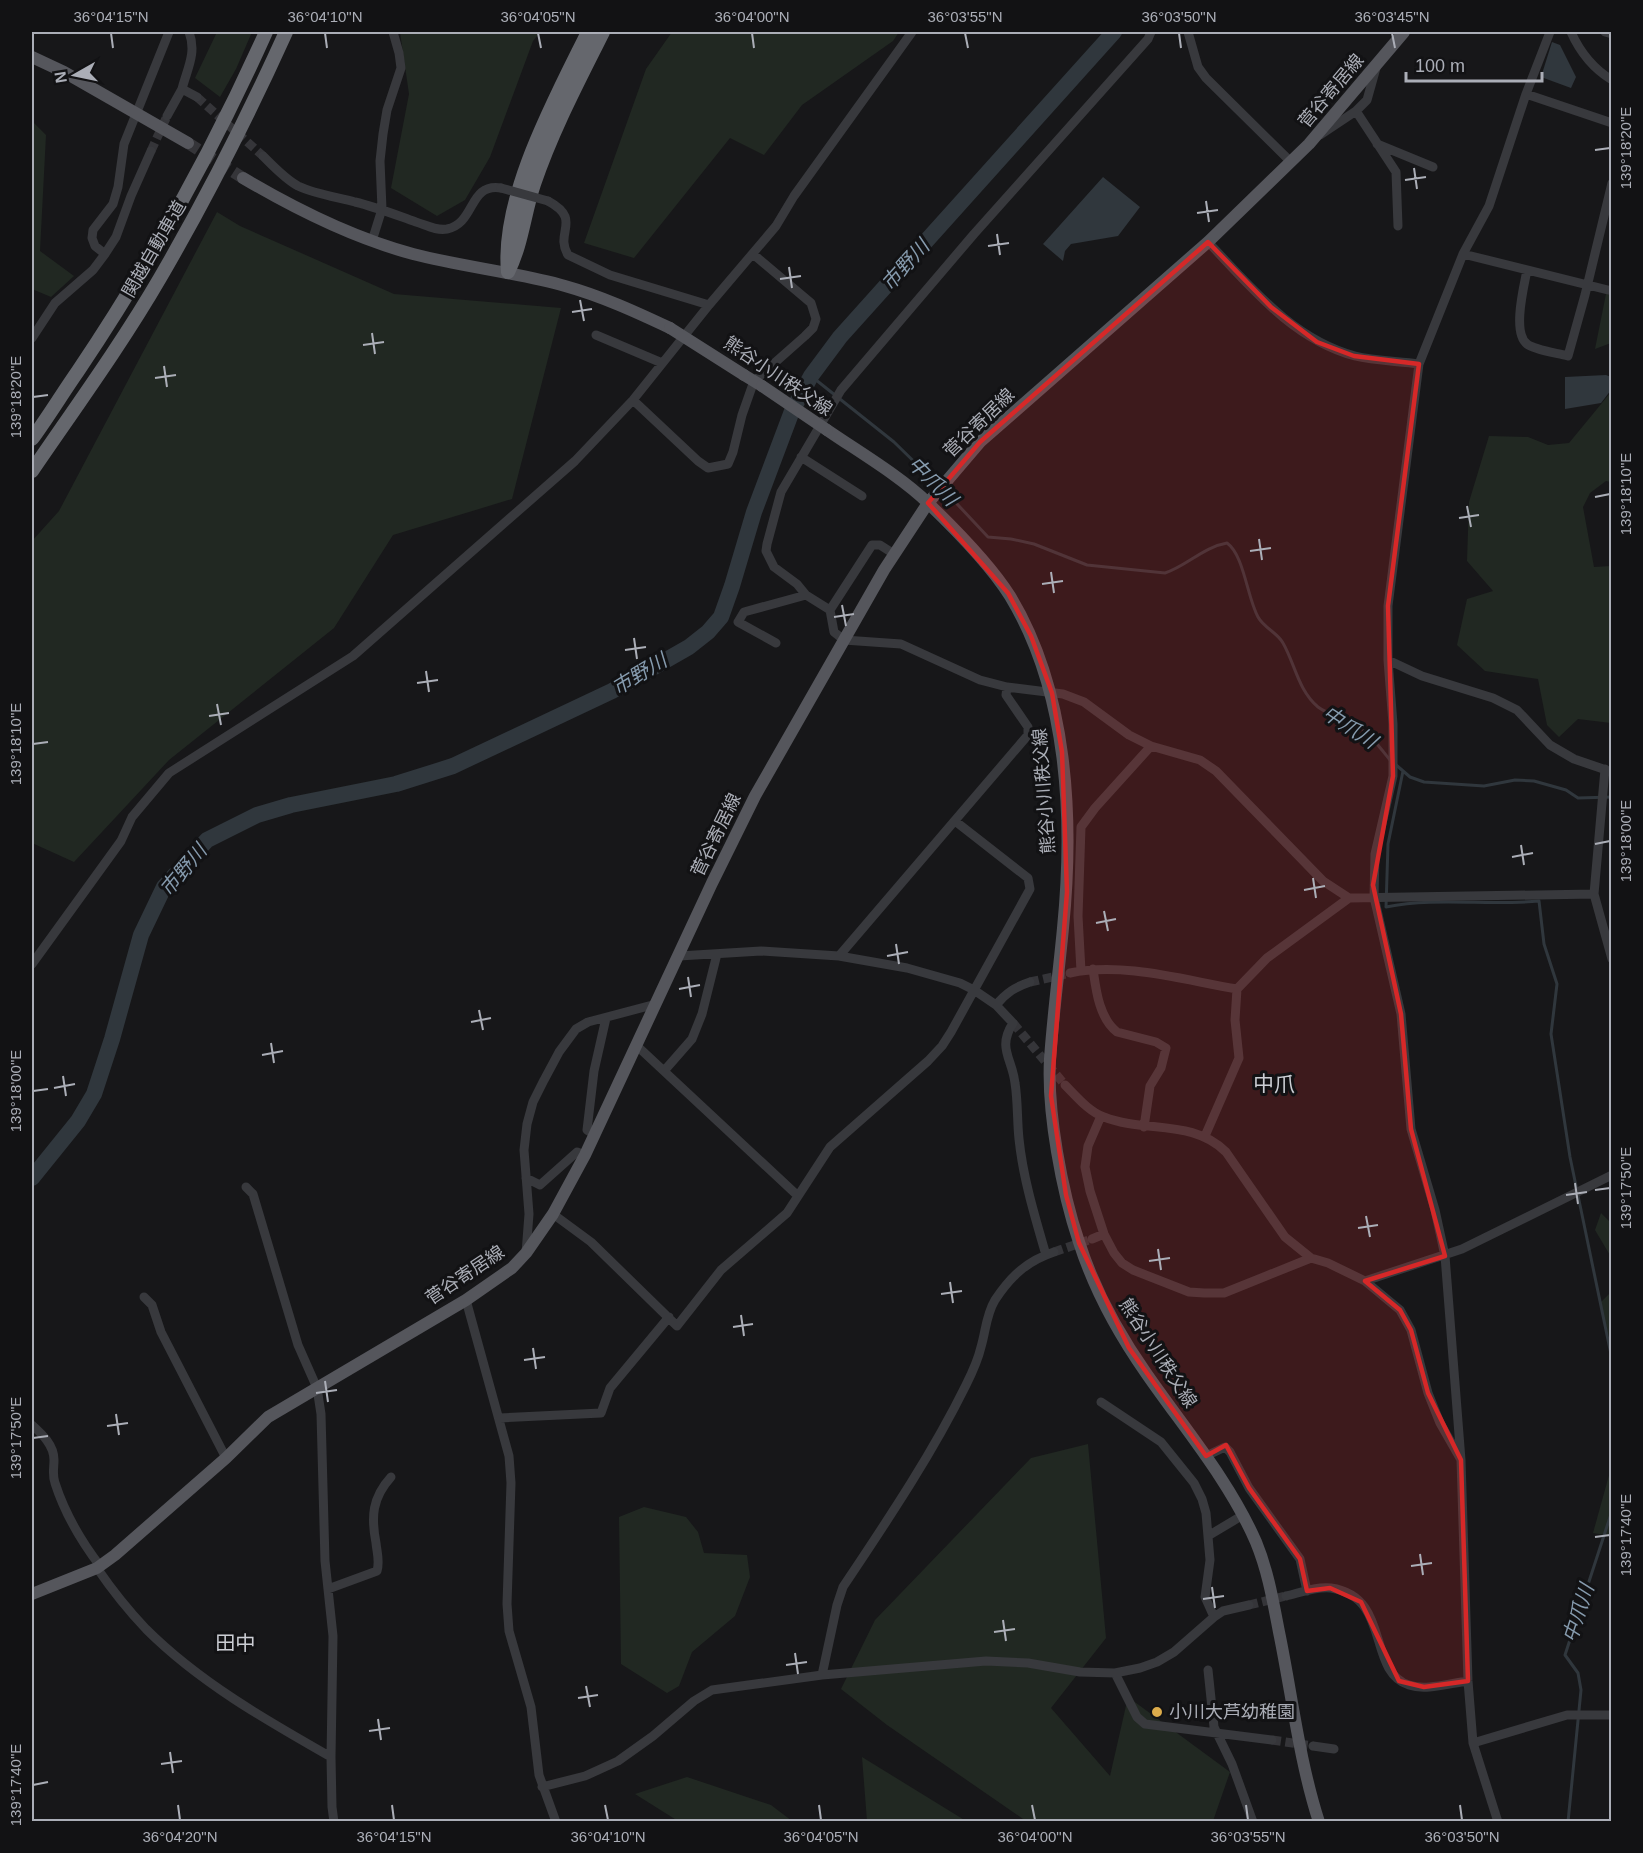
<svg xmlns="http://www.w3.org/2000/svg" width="1643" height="1853" viewBox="0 0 1643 1853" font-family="Arial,'Noto Sans JP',sans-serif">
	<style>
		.green { fill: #212822 }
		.water { fill: #30373d }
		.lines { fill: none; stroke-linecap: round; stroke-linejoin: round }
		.stream { stroke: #30373d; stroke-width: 3 }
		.river { stroke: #30373d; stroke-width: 16 }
		.minor-tunnel { stroke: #353539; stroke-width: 9; stroke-dasharray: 9 4.5; stroke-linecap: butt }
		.major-tunnel { stroke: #353539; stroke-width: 12; stroke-dasharray: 12 6; stroke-linecap: butt }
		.minor { stroke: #38393d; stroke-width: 9 }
		.major { stroke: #55565c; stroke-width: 12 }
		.highway { stroke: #65676d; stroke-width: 14 }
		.minor-bridge { stroke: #38393d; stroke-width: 9 }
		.major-bridge { stroke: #55565c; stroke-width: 12 }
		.marked { fill: #d62828; fill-opacity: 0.2; stroke: #d62828; stroke-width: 4.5; stroke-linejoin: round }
		.ticks { fill: none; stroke: #abaeb7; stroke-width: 2 }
		.poi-dot { fill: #dcac4b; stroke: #121214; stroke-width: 2 }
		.labels { text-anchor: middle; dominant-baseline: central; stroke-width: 6; stroke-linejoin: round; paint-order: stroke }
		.street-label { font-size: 18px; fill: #abaeb7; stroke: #121214 }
		.poi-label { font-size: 18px; fill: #abaeb7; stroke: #121214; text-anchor: start }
		.water-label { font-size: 20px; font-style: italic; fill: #869bae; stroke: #121214 }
		.neighbourhood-label { font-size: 20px; fill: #cbcdd3; stroke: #121214 }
		.quarter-label { font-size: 21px; fill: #cbcdd3; stroke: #121214 }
		.neatline { fill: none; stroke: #abaeb7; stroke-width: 2 }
		.ticks-label { font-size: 15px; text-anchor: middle; fill: #abaeb7 }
	</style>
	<rect width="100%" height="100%" fill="#171719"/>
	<path class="green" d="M217 32H252L236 69 220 97 195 78Z
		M400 32H540L533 41 490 157 465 200 437 216 391 188 409 94Z
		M672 32H899L893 41 802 105 764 155 730 138 634 258 584 243 646 69Z
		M32 121 46 135 40 251 74 276 51 297 32 289Z
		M217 212 240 226 394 294 561 308 512 499 393 535 334 628 169 760 74 862 32 843V541L59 511Z
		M1606 294 1611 295V343L1595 349Z
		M1611 392V482L1606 481 1590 493 1583 507 1594 567 1611 566V723L1578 719 1559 737 1547 725 1538 679 1485 671 1457 645 1467 599 1493 591 1467 561 1469 502 1489 436 1528 437 1548 445 1569 443Z
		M1601 1213 1611 1223V1257L1595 1230Z
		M1611 1292V1344L1600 1303Z
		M1088 1444 1106 1638 1051 1708 1110 1776 1128 1697 1230 1772 1213 1821H1026L887 1725 841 1689 875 1620 1031 1458Z
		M1611 1468V1536L1593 1533Z
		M644 1507 686 1517 698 1532 704 1553 747 1555 750 1577 735 1616 692 1652 679 1686 667 1693 621 1664 619 1517Z
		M862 1757 966 1821H867Z
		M687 1777 771 1805 792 1821H678L635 1794Z"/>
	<path class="water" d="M1552 42 1560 45 1576 77 1571 88 1541 77Z
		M1103 177 1140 207 1118 236 1071 244 1065 251 1063 261 1043 244Z
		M1606 375 1611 377V390L1601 403 1565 409V377Z"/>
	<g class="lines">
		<path class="stream" d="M811 376 894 442 939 486
			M944 490 988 537 1011 539 1034 544 1087 565 1165 573C1187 566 1203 547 1227 543 1244 555 1247 597 1258 617 1264 628 1278 633 1283 643 1295 664 1298 690 1318 707 1327 714 1340 717 1351 722 1368 731 1378 745 1390 760
			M1395 764 1410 777 1424 782 1484 786 1515 780 1534 781 1566 790 1578 798 1612 797
			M1403 771 1388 844 1386 907C1437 897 1489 906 1539 901L1544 944 1557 984 1551 1034 1570 1157 1612 1359
			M1568 1822 1581 1690 1578 1673 1565 1655 1612 1511"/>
		<path class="river" d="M32 1178 78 1121 94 1094 112 1039 141 935 164 887 207 840 257 815 291 805 396 784 453 766 612 691 689 647 708 632 721 617 732 586 754 512 792 411 811 376 840 337 1114 32"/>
		<path class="minor-tunnel" d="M197 97 263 156
			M151 151 167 116
			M1030 982 1070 973
			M1013 1023 1065 1085
			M1054 1252 1092 1239
			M1249 1605 1286 1596
			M1272 1740 1313 1746"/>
		<path class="major-tunnel" d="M188 143 243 178"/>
		<path class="minor" d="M189 32C197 53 187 69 182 89L197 97
			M1151 32 1148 39 974 234 841 390 781 492 767 544 766 551 774 567 797 584 806 595 830 610 834 632 844 640 901 644 980 680 1007 687 1063 694 1084 702 1129 735 1151 746 1200 760 1216 771 1323 881 1349 898 1594 894
			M1188 32 1198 67 1206 78 1291 162
			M1571 32C1580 52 1592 68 1612 80
			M1605 32 1612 34
			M1526 94 1612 123
			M1356 111 1396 172 1398 226
			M167 116 182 89
			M1320 135 1356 111 1367 100 1376 68
			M1377 144 1433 167
			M263 156C273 166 285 179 298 186 315 194 336 197 355 202 376 207 396 215 416 222 426 225 436 231 447 229 476 223 468 183 501 188
			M548 201C583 220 554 232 568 255L610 275 709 305
			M372 241 382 209 380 161 383 134 387 110 401 68 399 53 393 32
			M1208 242C1251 287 1292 339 1355 356 1375 361 1398 361 1419 364
			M105 254 95 246 92 238 93 230 113 204 118 187 124 144 169 32
			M1463 254 1612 291
			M1527 270C1524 286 1512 333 1527 344 1534 350 1557 353 1568 356L1585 295 1612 183
			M596 335 662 363
			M32 338 55 303 93 270 105 254 116 237 131 196 151 151
			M633 400 698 461 708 468 728 464 733 452 742 415 754 381 805 336 813 328 816 319 811 303 753 254
			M801 457 862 496
			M830 610 872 545H880L894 554
			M776 643 738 622 744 612 806 595
			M1388 660 1422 676 1493 698 1517 710 1550 745 1574 759 1612 772
			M1605 769 1594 894 1612 959
			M679 956 761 951 839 956 907 968 960 983 974 990 996 1005 1013 1023C997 1048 1012 1058 1015 1083 1018 1102 1017 1120 1019 1139 1023 1178 1035 1217 1046 1255
			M839 956 1028 735V727L1006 695 1007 687
			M32 964 121 841 132 817 169 773 353 656 575 461 633 400 709 305 776 226 794 196 912 32
			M1093 969C1096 990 1099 1018 1117 1032L1156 1042 1166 1048 1161 1068 1150 1086 1144 1127
			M1081 971 1078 916 1081 827 1095 808 1151 746
			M1070 973C1124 962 1183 980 1237 989
			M996 1005C1006 993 1015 987 1030 982
			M636 1045 798 1196
			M664 1071 692 1039 702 1014 717 954
			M1065 1085C1076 1096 1089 1112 1104 1117 1145 1133 1193 1119 1226 1152L1285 1237 1311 1258 1328 1263 1365 1281 1400 1310 1411 1330 1428 1393 1440 1423 1460 1458
			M1101 1116 1088 1146 1085 1167 1090 1191 1104 1234 1114 1253 1122 1263 1133 1270 1189 1292 1204 1293H1224L1311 1258
			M594 1134 587 1130 594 1071 606 1018
			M1205 1136 1239 1058 1235 1020 1237 989 1267 958 1349 898
			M526 1178 540 1185 577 1152 585 1155
			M246 1187 253 1194 298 1345 317 1388 321 1414 325 1561 333 1636 331 1757 332 1807 334 1822
			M553 1214 591 1242 677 1326 721 1270 787 1213 830 1147 928 1061 942 1046 951 1032 1030 889 1028 878 955 821
			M1092 1239 1104 1234
			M526 1253 529 1214 524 1150 527 1124 533 1102 544 1080 559 1052 576 1029 588 1022 656 1004
			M1365 1281 1462 1249 1612 1175
			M144 1297 152 1305 161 1332 226 1458
			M466 1300 509 1456 511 1483 507 1604 509 1631 531 1707 539 1775 556 1822
			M1101 1402 1161 1442 1194 1483 1202 1499 1206 1513 1210 1560 1205 1597 1214 1617
			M500 1418 601 1413 610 1388 669 1317
			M32 1425C42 1434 54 1445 54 1460 54 1468 52 1475 55 1483 65 1514 81 1541 100 1566
			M1206 1456 1225 1447 1230 1452 1249 1488 1300 1559 1307 1591
			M1208 1536 1243 1515
			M97 1568C112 1590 128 1610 146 1629 199 1682 266 1720 331 1757
			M328 1589 377 1571C380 1561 377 1553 376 1543 371 1517 372 1498 391 1477
			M1286 1596C1299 1593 1317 1586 1331 1588 1392 1597 1366 1671 1409 1685 1426 1691 1450 1683 1468 1681
			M1208 1670 1214 1727 1232 1764 1253 1822
			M1115 1673 1137 1717 1145 1724 1272 1740
			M822 1675 837 1605 843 1587C887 1521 931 1456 966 1385 972 1373 978 1360 981 1347 986 1330 986 1315 995 1300 1011 1276 1027 1261 1054 1252
			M1473 1743 1567 1715H1612
			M1313 1746 1334 1749
			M542 1787 585 1776 618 1761 653 1736 694 1701 712 1690 822 1675 986 1661 1028 1663 1080 1672 1115 1673 1140 1668 1157 1662 1174 1652 1214 1617 1223 1611 1249 1605
			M1498 1822 1473 1743 1468 1681 1461 1460 1445 1256 1435 1210 1411 1129 1401 1014 1374 897 1375 854 1393 776V724L1388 660V606L1419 364 1463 254 1489 206 1526 94 1550 32"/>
		<path class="major" d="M32 57 64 72 188 143
			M243 178C297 210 353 238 413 254 463 267 515 272 565 286 601 296 636 312 670 328
			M744 375 762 386
			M827 430C859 452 900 476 928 503 954 528 991 566 1010 596 1068 692 1074 818 1063 928 1059 971 1053 1015 1050 1059 1047 1112 1062 1192 1079 1242 1094 1289 1118 1333 1146 1373 1184 1428 1229 1480 1256 1542 1268 1571 1273 1601 1279 1632 1292 1695 1299 1760 1319 1822
			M32 1594 97 1568 115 1555 226 1458 268 1417 466 1300 512 1268 526 1253 553 1214 585 1155 712 883 755 796 884 570 928 503 980 442 1208 242 1309 144 1404 32"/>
		<path class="highway" d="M508 272C522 244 524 214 534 184 552 131 578 82 603 32
			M508 272C501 197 555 99 588 32
			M32 439C48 417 62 394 78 371 150 264 213 150 266 32
			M32 471C75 408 121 345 160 278 206 199 248 116 286 32"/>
		<path class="minor-bridge" d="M501 188 548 201"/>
		<path class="major-bridge" d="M670 328 744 375
			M762 386 827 430"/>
	</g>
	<path class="marked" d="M1208 242 1271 307 1317 342 1354 356 1419 364 1388 606 1393 776 1373 885 1401 1014 1411 1129 1445 1256 1365 1281 1400 1310 1411 1330 1428 1393 1461 1460 1468 1681 1424 1687 1399 1681 1361 1602 1330 1588 1307 1591 1300 1559 1249 1488 1226 1445 1206 1456 1129 1348 1079 1243 1066 1195 1051 1096 1067 892 1062 752 1052 693 1031 636 1008 593 928 503 980 442Z"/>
	<path class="ticks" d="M111 33 113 48M325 33 327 48M538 33 541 48M752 33 754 48M965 33 968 48M1179 33 1181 48M1392 33 1395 48M1595 150 1610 148M1414 168 1417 189M1405 180 1426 177M1206 201 1209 222M1197 213 1218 210M997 234 1000 255M988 246 1009 243M789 267 792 288M780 279 801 276M580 300 584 321M572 312 592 309M372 333 375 354M363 345 384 342M164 366 167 387M155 378 176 375M33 397 48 395M1595 497 1610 494M1467 506 1471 527M1459 518 1479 515M1259 539 1262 560M1250 551 1271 548M1051 572 1054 593M1042 584 1063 581M842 605 846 626M834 617 854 614M634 638 637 659M625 650 646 647M426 671 429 692M417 683 438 680M217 704 221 725M209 716 229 713M33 744 48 742M1595 844 1610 841M1521 845 1524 865M1512 857 1533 853M1313 878 1316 898M1304 890 1325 886M1104 911 1108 931M1096 923 1116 919M896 944 899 964M887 956 908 952M688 977 691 997M679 989 700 985M479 1010 483 1030M471 1022 491 1018M271 1043 274 1063M262 1055 283 1051M63 1076 66 1096M54 1088 75 1084M33 1091 48 1089M1575 1183 1578 1204M1595 1190 1610 1188M1566 1195 1587 1192M1366 1216 1370 1237M1358 1228 1378 1225M1158 1249 1161 1270M1149 1261 1170 1258M950 1282 953 1303M941 1294 962 1291M741 1315 744 1336M733 1327 753 1324M533 1348 536 1369M524 1360 545 1357M325 1381 328 1402M316 1393 337 1390M116 1414 119 1435M107 1426 128 1423M33 1438 48 1436M1595 1537 1610 1535M1420 1554 1423 1575M1411 1566 1432 1563M1212 1587 1215 1608M1203 1599 1224 1596M1003 1620 1006 1641M994 1632 1015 1629M795 1653 798 1674M786 1665 807 1662M586 1686 590 1707M578 1698 598 1695M378 1719 381 1740M369 1731 390 1728M170 1752 173 1773M161 1764 182 1761M33 1785 48 1782M178 1805 180 1820M392 1805 394 1820M605 1805 608 1820M819 1805 821 1820M1032 1805 1035 1820M1246 1805 1248 1820M1460 1805 1462 1820"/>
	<circle class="poi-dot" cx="1157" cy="1712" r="6"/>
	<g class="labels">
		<g class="street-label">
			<text transform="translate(1331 91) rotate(-50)">菅谷寄居線</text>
			<text transform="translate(154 249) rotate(-60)">関越自動車道</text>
			<text transform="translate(778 376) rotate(34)">熊谷小川秩父線</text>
			<text transform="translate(979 423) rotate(-44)">菅谷寄居線</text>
			<text transform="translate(1044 791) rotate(-94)">熊谷小川秩父線</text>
			<text transform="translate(716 835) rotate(-64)">菅谷寄居線</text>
			<text transform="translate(465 1275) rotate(-34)">菅谷寄居線</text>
			<text transform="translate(1158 1353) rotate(57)">熊谷小川秩父線</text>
		</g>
		<g class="poi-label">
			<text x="1169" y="1712">小川大芦幼稚園</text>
		</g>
		<g class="water-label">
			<text transform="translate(905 265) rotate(-48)">市野川</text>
			<text transform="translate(933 481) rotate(45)">中爪川</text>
			<text transform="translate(639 674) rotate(-31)">市野川</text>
			<text transform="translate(1350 727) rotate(33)">中爪川</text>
			<text transform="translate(183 870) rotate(-50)">市野川</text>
			<text transform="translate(1578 1613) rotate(-72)">中爪川</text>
		</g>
		<g class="neighbourhood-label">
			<text x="235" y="1643">田中</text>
		</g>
		<g class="quarter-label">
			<text x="1274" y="1083">中爪</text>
		</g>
	</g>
	<rect width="1643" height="1853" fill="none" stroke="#121214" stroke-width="66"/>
	<g transform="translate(75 75) rotate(261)" stroke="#121214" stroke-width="4.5" paint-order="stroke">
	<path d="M0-4.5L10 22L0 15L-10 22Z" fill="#abaeb7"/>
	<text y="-9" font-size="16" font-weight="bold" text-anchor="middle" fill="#abaeb7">N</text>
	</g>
	<path d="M1406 72v9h136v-9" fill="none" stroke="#abaeb7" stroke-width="3"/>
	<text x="1415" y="72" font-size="18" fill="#abaeb7" stroke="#121214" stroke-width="4.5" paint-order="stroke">100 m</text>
	<rect x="33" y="33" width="1577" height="1787" class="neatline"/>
	<g class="ticks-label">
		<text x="111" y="22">36°04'15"N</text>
		<text x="325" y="22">36°04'10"N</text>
		<text x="538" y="22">36°04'05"N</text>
		<text x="752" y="22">36°04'00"N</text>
		<text x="965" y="22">36°03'55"N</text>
		<text x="1179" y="22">36°03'50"N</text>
		<text x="1392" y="22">36°03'45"N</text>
		<text transform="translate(1626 148) rotate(-90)" y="5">139°18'20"E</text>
		<text transform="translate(16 397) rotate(-90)" y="5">139°18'20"E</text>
		<text transform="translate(1626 494) rotate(-90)" y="5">139°18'10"E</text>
		<text transform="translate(16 744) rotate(-90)" y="5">139°18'10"E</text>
		<text transform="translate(1626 841) rotate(-90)" y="5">139°18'00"E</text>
		<text transform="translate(16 1091) rotate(-90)" y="5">139°18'00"E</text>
		<text transform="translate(1626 1188) rotate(-90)" y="5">139°17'50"E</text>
		<text transform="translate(16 1438) rotate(-90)" y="5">139°17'50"E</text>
		<text transform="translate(1626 1535) rotate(-90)" y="5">139°17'40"E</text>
		<text transform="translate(16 1785) rotate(-90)" y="5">139°17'40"E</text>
		<text x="180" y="1842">36°04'20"N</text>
		<text x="394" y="1842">36°04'15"N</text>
		<text x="608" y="1842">36°04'10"N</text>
		<text x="821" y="1842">36°04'05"N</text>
		<text x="1035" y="1842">36°04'00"N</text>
		<text x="1248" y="1842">36°03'55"N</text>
		<text x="1462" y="1842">36°03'50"N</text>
	</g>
</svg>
